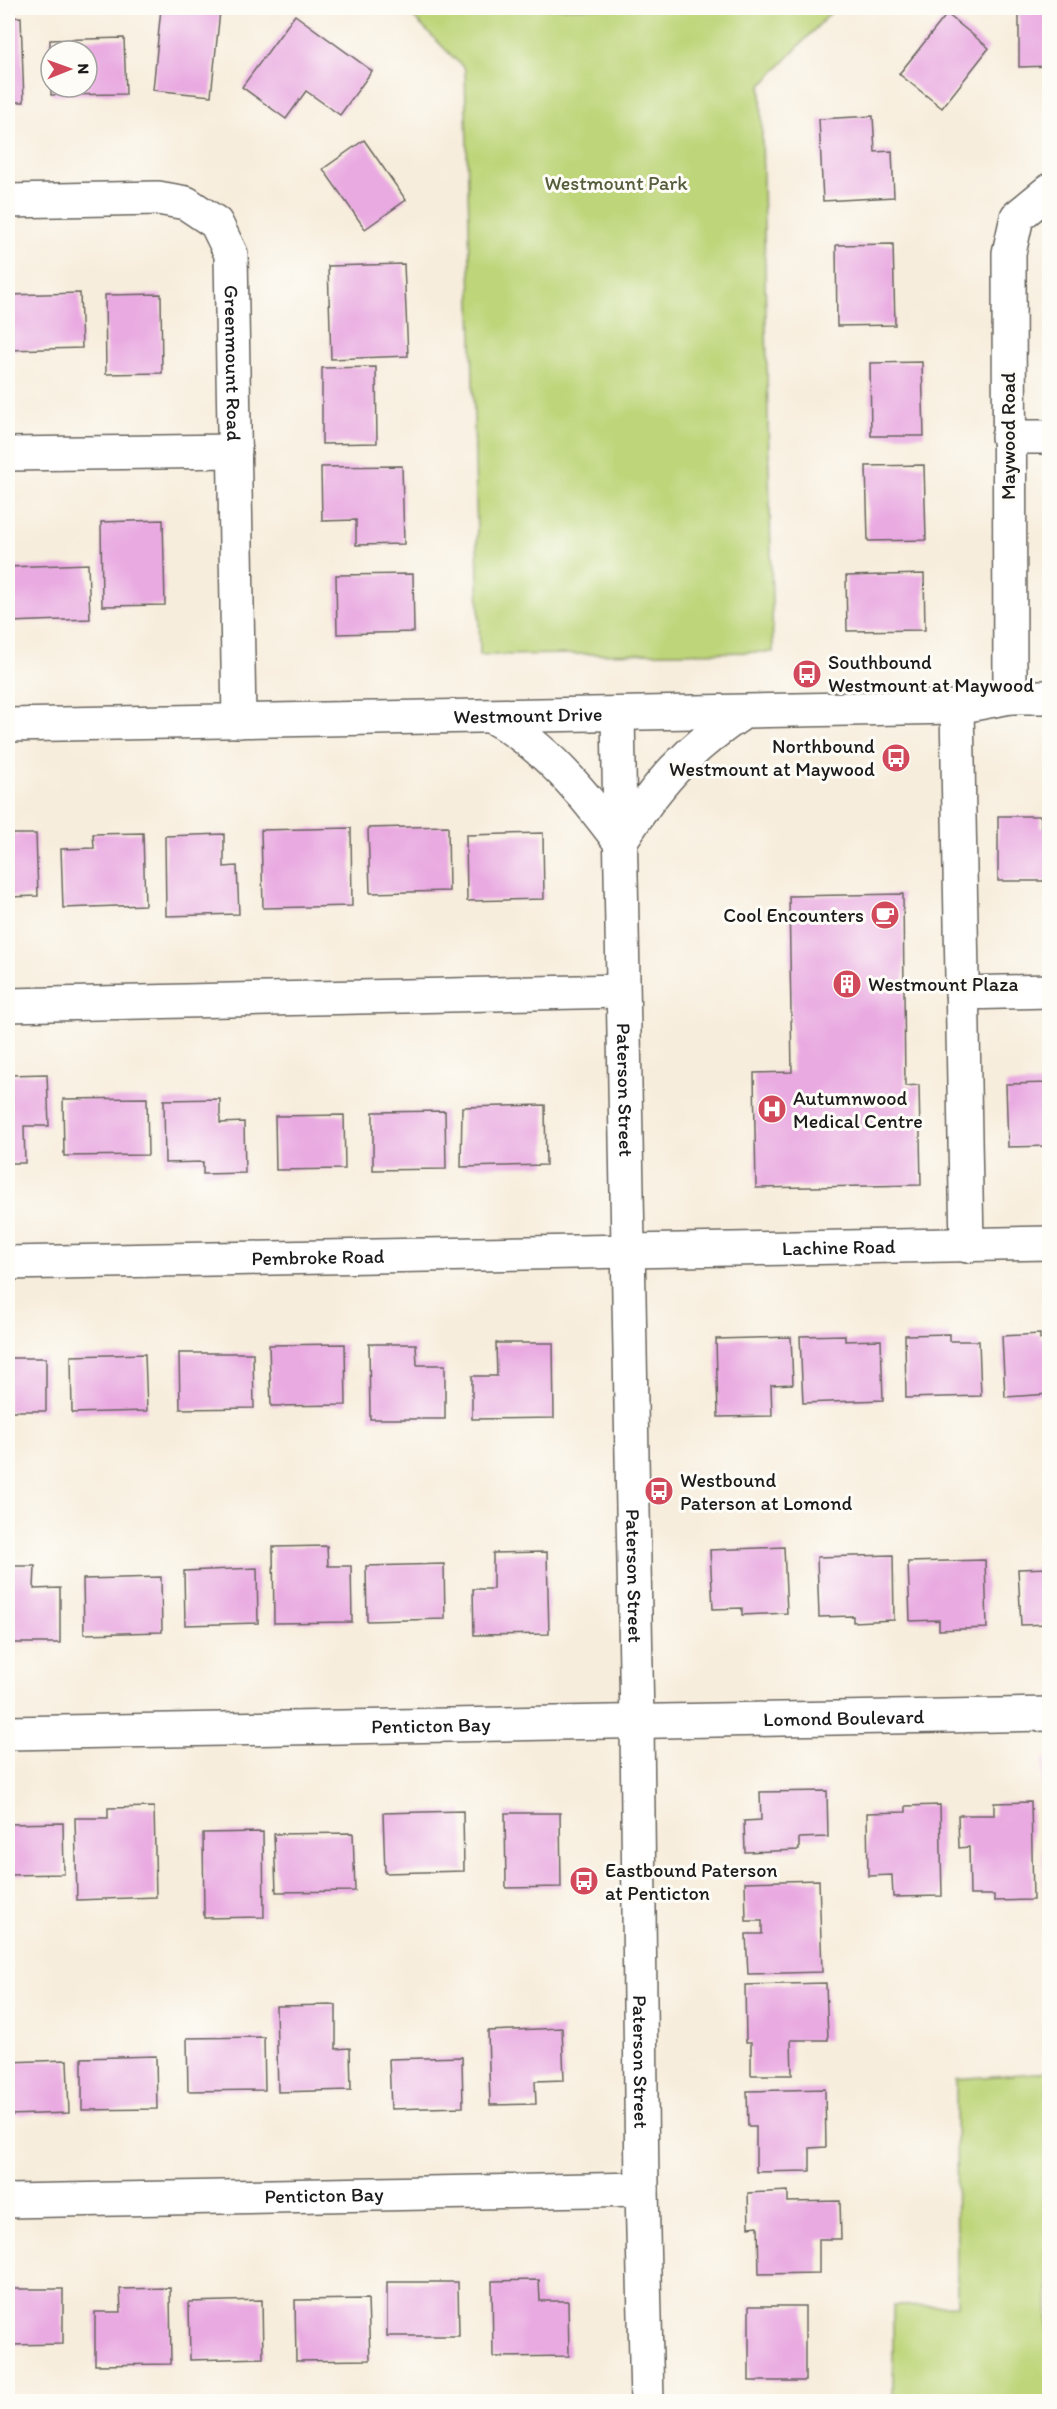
<svg xmlns="http://www.w3.org/2000/svg" width="1057" height="2409" viewBox="0 0 1057 2409" font-family="Itim,sans-serif">
	<style>
		.built { fill: #f2cfe1 }
		.green { fill: #bed579; stroke: #6d784a; stroke-width: 1.5 }
		.building { fill: #e9aae1 }
		.lines { fill: none; stroke-linecap: round; stroke-linejoin: round }
		.minor-casing { stroke: #69655f; stroke-width: 36 }
		.minor { stroke: #fff; stroke-width: 33 }
		.labels { text-anchor: middle; dominant-baseline: central; stroke-width: 6; stroke-linejoin: round; paint-order: stroke }
		.park-label { font-size: 20px; fill: #555d3d; stroke: #fdfcf7 }
		.street-label { font-size: 20px; fill: #1c1c1c; stroke: #fdfcf7 }
		.poi-label { font-size: 20px; fill: #1c1c1c; stroke: #fdfcf7; text-anchor: start }
	</style>
	<rect width="100%" height="100%" fill="#fdfcf7"/>
	<filter id="ink" filterUnits="userSpaceOnUse"><feTurbulence type="fractalNoise" baseFrequency=".0167" numOctaves="2"/><feDisplacementMap in="SourceGraphic" scale="12" xChannelSelector="R" yChannelSelector="G"/><feConvolveMatrix kernelMatrix="1 2 1 2 8 2 1 2 1" color-interpolation-filters="sRGB"/></filter>
	<filter id="wash" filterUnits="userSpaceOnUse"><feTurbulence type="fractalNoise" baseFrequency=".008" numOctaves="4" result="noise"/><feDisplacementMap in="SourceGraphic" scale="24" xChannelSelector="R" yChannelSelector="G"/><feGaussianBlur stdDeviation="1.35" result="paint"/><feColorMatrix in="noise" values="0 0 0 0 0 0 0 0 0 0 0 0 0 0 0 0 0 1.4 0 .05"/><feComposite in="paint" operator="in"/></filter>
	<g filter="url(#wash)">
		<rect width="100%" height="100%" fill="#f7eddc"/>
		<path class="built" d="M1049 1757H1050L1049 2355 1042 1820V1758Z"/>
		<path class="green" d="M404 8H835L761 86 773 652 480 655 465 69Z
			M1047 2072 1049 2401H893V2306L957 2305 956 2079Z"/>
		<g id="blocks">
			<path class="building" d="M161 8 220 11 211 96 153 90Z
				M1050 12V66L1019 67V13Z
				M947 14 989 48 942 108 899 74Z
				M295 15 372 71 340 115 306 91 286 119 242 87Z
				M21 17 24 102H8V18Z
				M124 38 126 94 51 95V87H87V51H50V40Z
				M873 116 875 152 892 151 894 197 823 201 819 119Z
				M364 140 406 200 365 229 323 169Z
				M893 244 895 325 837 326 836 245Z
				M404 264 408 356 331 359 328 266Z
				M80 293 82 348 8 350V295Z
				M161 294 162 373 106 374 105 295Z
				M922 362 924 436H871L870 363Z
				M376 367 377 443 322 444V368Z
				M924 465 926 540 868 541 866 466Z
				M402 466 404 544 356 545V520L322 521 321 467Z
				M163 520 165 605 102 606 101 522Z
				M88 564 90 619 10 622 8 567Z
				M413 574 414 632 337 634 336 575Z
				M924 574 925 630 847 631 846 576Z
				M998 816H1041V828H1050V881H998Z
				M448 826 449 891 370 893 368 828Z
				M351 828 352 906 263 908 261 830Z
				M8 831H11V834H36L38 896 8 897Z
				M143 833 145 905 63 908 61 849 94 848 93 834Z
				M543 833 544 899 467 901 466 835Z
				M224 834V867L237 866 239 914 166 916 165 836Z
				M903 894 905 1086 919 1085 921 1185 756 1188 754 1073 792 1072 789 896Z
				M47 1074 49 1126H24L25 1163H8V1075Z
				M1050 1083V1146L1008 1147 1006 1084Z
				M147 1098 148 1155 64 1156 63 1099Z
				M220 1099V1123L244 1122 245 1173 203 1174V1162L165 1163 164 1100Z
				M545 1105 546 1165 461 1167 462 1107Z
				M445 1111 446 1169 373 1170V1112Z
				M344 1115 345 1169 276 1170 275 1116Z
				M950 1334V1341H979L981 1396 906 1398 905 1335Z
				M1040 1334V1339H1050V1394L1005 1397 1002 1336Z
				M845 1335V1341L881 1340 883 1400 803 1403 800 1336Z
				M791 1337 793 1384 771 1385 772 1416 718 1417 716 1339Z
				M496 1343H553L554 1418 472 1419V1376H497Z
				M345 1344 346 1405 271 1406 269 1345Z
				M369 1344H416L417 1365H445V1419H370Z
				M179 1353H253L254 1408 180 1409Z
				M145 1354 147 1411 72 1413 71 1356Z
				M8 1358H46V1411H8Z
				M327 1546 328 1566H351L352 1622 274 1623 273 1547Z
				M784 1547 787 1613 742 1615V1608L713 1609 710 1550Z
				M547 1552 549 1634 474 1635 473 1589H493V1553Z
				M893 1555 894 1620 853 1622V1616L819 1617 817 1557Z
				M985 1560 987 1628 939 1630V1620L910 1621 908 1562Z
				M444 1564 445 1619 367 1621 366 1566Z
				M8 1566H35L34 1589 60 1588V1643H8Z
				M257 1568 258 1623 185 1625 184 1571Z
				M1050 1568V1624L1021 1625 1018 1569Z
				M161 1577 162 1632 84 1634 83 1579Z
				M827 1791 828 1837 799 1838V1850L745 1852 744 1821 761 1820 760 1792Z
				M1031 1802 1033 1900 994 1901V1895H970L969 1847 959 1848 958 1815H994V1803Z
				M940 1805 942 1896 893 1897 892 1875 868 1876 867 1813 906 1812V1806Z
				M154 1807 156 1897 77 1900 75 1818H108V1808Z
				M463 1811 464 1871 385 1873 383 1813Z
				M505 1813H560L561 1887 506 1888Z
				M63 1823 64 1874 8 1875V1824Z
				M263 1832 264 1917 204 1918 203 1833Z
				M353 1833 355 1891 276 1892 274 1834Z
				M819 1880 822 1972 748 1974 746 1934H762V1921H746L745 1882Z
				M826 1983 828 2040H791L792 2075H751V2042H746L745 1985Z
				M336 2005V2049L350 2048 351 2090 278 2092 276 2006Z
				M562 2028 564 2080 535 2081 536 2104 490 2105 488 2031Z
				M264 2037 265 2090 188 2091 187 2038Z
				M156 2056 157 2109 82 2110V2058Z
				M462 2057 463 2107 391 2109 389 2059Z
				M67 2060 69 2113 8 2115V2062Z
				M825 2089 826 2147 810 2148V2171L756 2172V2126H748L747 2091Z
				M788 2191V2202L840 2201 841 2239H819V2273L759 2274 758 2226 749 2227 748 2193Z
				M539 2280 540 2301H568L569 2356 493 2357 492 2281Z
				M387 2282H458L459 2336H387Z
				M170 2288 171 2364 95 2365V2312H121L120 2289Z
				M8 2289H63V2344L8 2345Z
				M368 2299 370 2360 296 2361 295 2300Z
				M262 2300 263 2358 190 2360 189 2302Z
				M749 2306H805V2381H749Z"/>
		</g>
	</g>
	<g filter="url(#ink)">
		<use href="#blocks" fill-opacity="0" stroke="#69655f" stroke-width="1.5"/>
		<g class="lines">
			<g class="minor-casing">
				<g id="minor">
					<path id="s1" d="M8 201 158 198 186 203 216 223 231 254 239 721"/>
					<path d="M1008 437H1050"/>
					<path d="M8 454 235 451"/>
					<path d="M1010 697 1009 253 1017 217 1050 190"/>
					<path d="M957 707 967 1246"/>
					<path id="s2" d="M618 715 637 1722 642 2189 647 2402"/>
					<path d="M492 717C546 746 584 794 620 842"/>
					<path id="s3" d="M8 725 957 707 1010 697H1050"/>
					<path d="M620 842C656 785 687 749 744 712"/>
					<path d="M962 993 1050 991"/>
					<path d="M8 1005 622 991"/>
					<path id="s4" d="M8 1263 1050 1243"/>
					<path id="s5" d="M8 1733 1050 1714"/>
					<path id="s6" d="M8 2201 642 2189"/>
				</g>
			</g>
			<use href="#minor" class="minor"/>
		</g>
	</g>
	<defs>
		<g id="bus-disc" transform="scale(1.5)"><circle r="9.5" fill="#d1495b" stroke="#fdfcf7"/><path d="M-5-6H5V4H4V6H2V4H-2V6H-4V4H-5ZM-3.5-4V0h7V-4ZM-3.5 1.2v1.5H-2V1.2ZM2 1.2v1.5H3.5V1.2Z" fill="#fff"/></g>
		<g id="cafe-disc" transform="scale(1.5)"><circle r="9.5" fill="#d1495b" stroke="#fdfcf7"/><path d="M-5.5-4.5H6V0H3Q3 3.5 0 3.5H-2.5Q-5.5 3.5-5.5 0ZM3-3.2v2h1.7v-2ZM-6 4.5H4V6H-6Z" fill="#fff"/></g>
		<g id="building-disc" transform="scale(1.5)"><circle r="9.5" fill="#d1495b" stroke="#fdfcf7"/><path d="M-4-6H4V6H1V3H-1V6H-4ZM-2.5-4.3h1.7v1.8h-1.7ZM.8-4.3h1.7v1.8H.8ZM-2.5-1h1.7V.8h-1.7ZM.8-1h1.7V.8H.8Z" fill="#fff"/></g>
		<g id="hospital-disc" transform="scale(1.5)"><circle r="9.5" fill="#d1495b" stroke="#fdfcf7"/><path d="M-5-5h3v3.5h4V-5h3V5h-3V1.5h-4V5h-3Z" fill="#fff"/></g>
	</defs>
	<g fill-rule="evenodd">
		<use href="#bus-disc" x="807" y="674"/>
		<use href="#bus-disc" x="896" y="758"/>
		<use href="#cafe-disc" x="885" y="915"/>
		<use href="#building-disc" x="847" y="984"/>
		<use href="#hospital-disc" x="772" y="1109"/>
		<use href="#bus-disc" x="659" y="1491"/>
		<use href="#bus-disc" x="584" y="1881"/>
	</g>
	<g class="labels">
		<g class="park-label">
			<text x="616" y="183">Westmount Park</text>
		</g>
		<g class="street-label">
			<text stroke="none"><textPath href="#s1" startOffset="358">Greenmount Road</textPath></text>
			<text transform="translate(1008 436) rotate(-90)">Maywood Road</text>
			<text stroke="none"><textPath href="#s3" startOffset="520">Westmount Drive</textPath></text>
			<text stroke="none"><textPath href="#s2" startOffset="375">Paterson Street</textPath></text>
			<text stroke="none"><textPath href="#s4" startOffset="831">Lachine Road</textPath></text>
			<text stroke="none"><textPath href="#s4" startOffset="310">Pembroke Road</textPath></text>
			<text stroke="none"><textPath href="#s2" startOffset="861">Paterson Street</textPath></text>
			<text stroke="none"><textPath href="#s5" startOffset="836">Lomond Boulevard</textPath></text>
			<text stroke="none"><textPath href="#s5" startOffset="423">Penticton Bay</textPath></text>
			<text stroke="none"><textPath href="#s2" startOffset="1347">Paterson Street</textPath></text>
			<text stroke="none"><textPath href="#s6" startOffset="316">Penticton Bay</textPath></text>
		</g>
		<g class="poi-label">
			<text x="828" y="662">Southbound<tspan x="828" dy="23">Westmount at Maywood</tspan></text>
			<text x="875" y="746" text-anchor="end">Northbound<tspan x="875" dy="23">Westmount at Maywood</tspan></text>
			<text x="864" y="915" text-anchor="end">Cool Encounters</text>
			<text x="868" y="984">Westmount Plaza</text>
			<text x="793" y="1098">Autumnwood<tspan x="793" dy="23">Medical Centre</tspan></text>
			<text x="680" y="1480">Westbound<tspan x="680" dy="23">Paterson at Lomond</tspan></text>
			<text x="605" y="1870">Eastbound Paterson<tspan x="605" dy="23">at Penticton</tspan></text>
		</g>
	</g>
	<rect width="1057" height="2409" fill="none" stroke="#fdfcf7" stroke-width="30"/>
	<g transform="translate(69 69) rotate(89)"><circle r="28" fill="#fdfcf7" stroke="#a3a29f" stroke-width="1.5"/>
	<path d="M0-4.5L10 22L0 15L-10 22Z" fill="#d1495b"/>
	<text y="-9" font-size="16" font-weight="bold" text-anchor="middle" fill="#1c1c1c">N</text>
	</g>
</svg>
